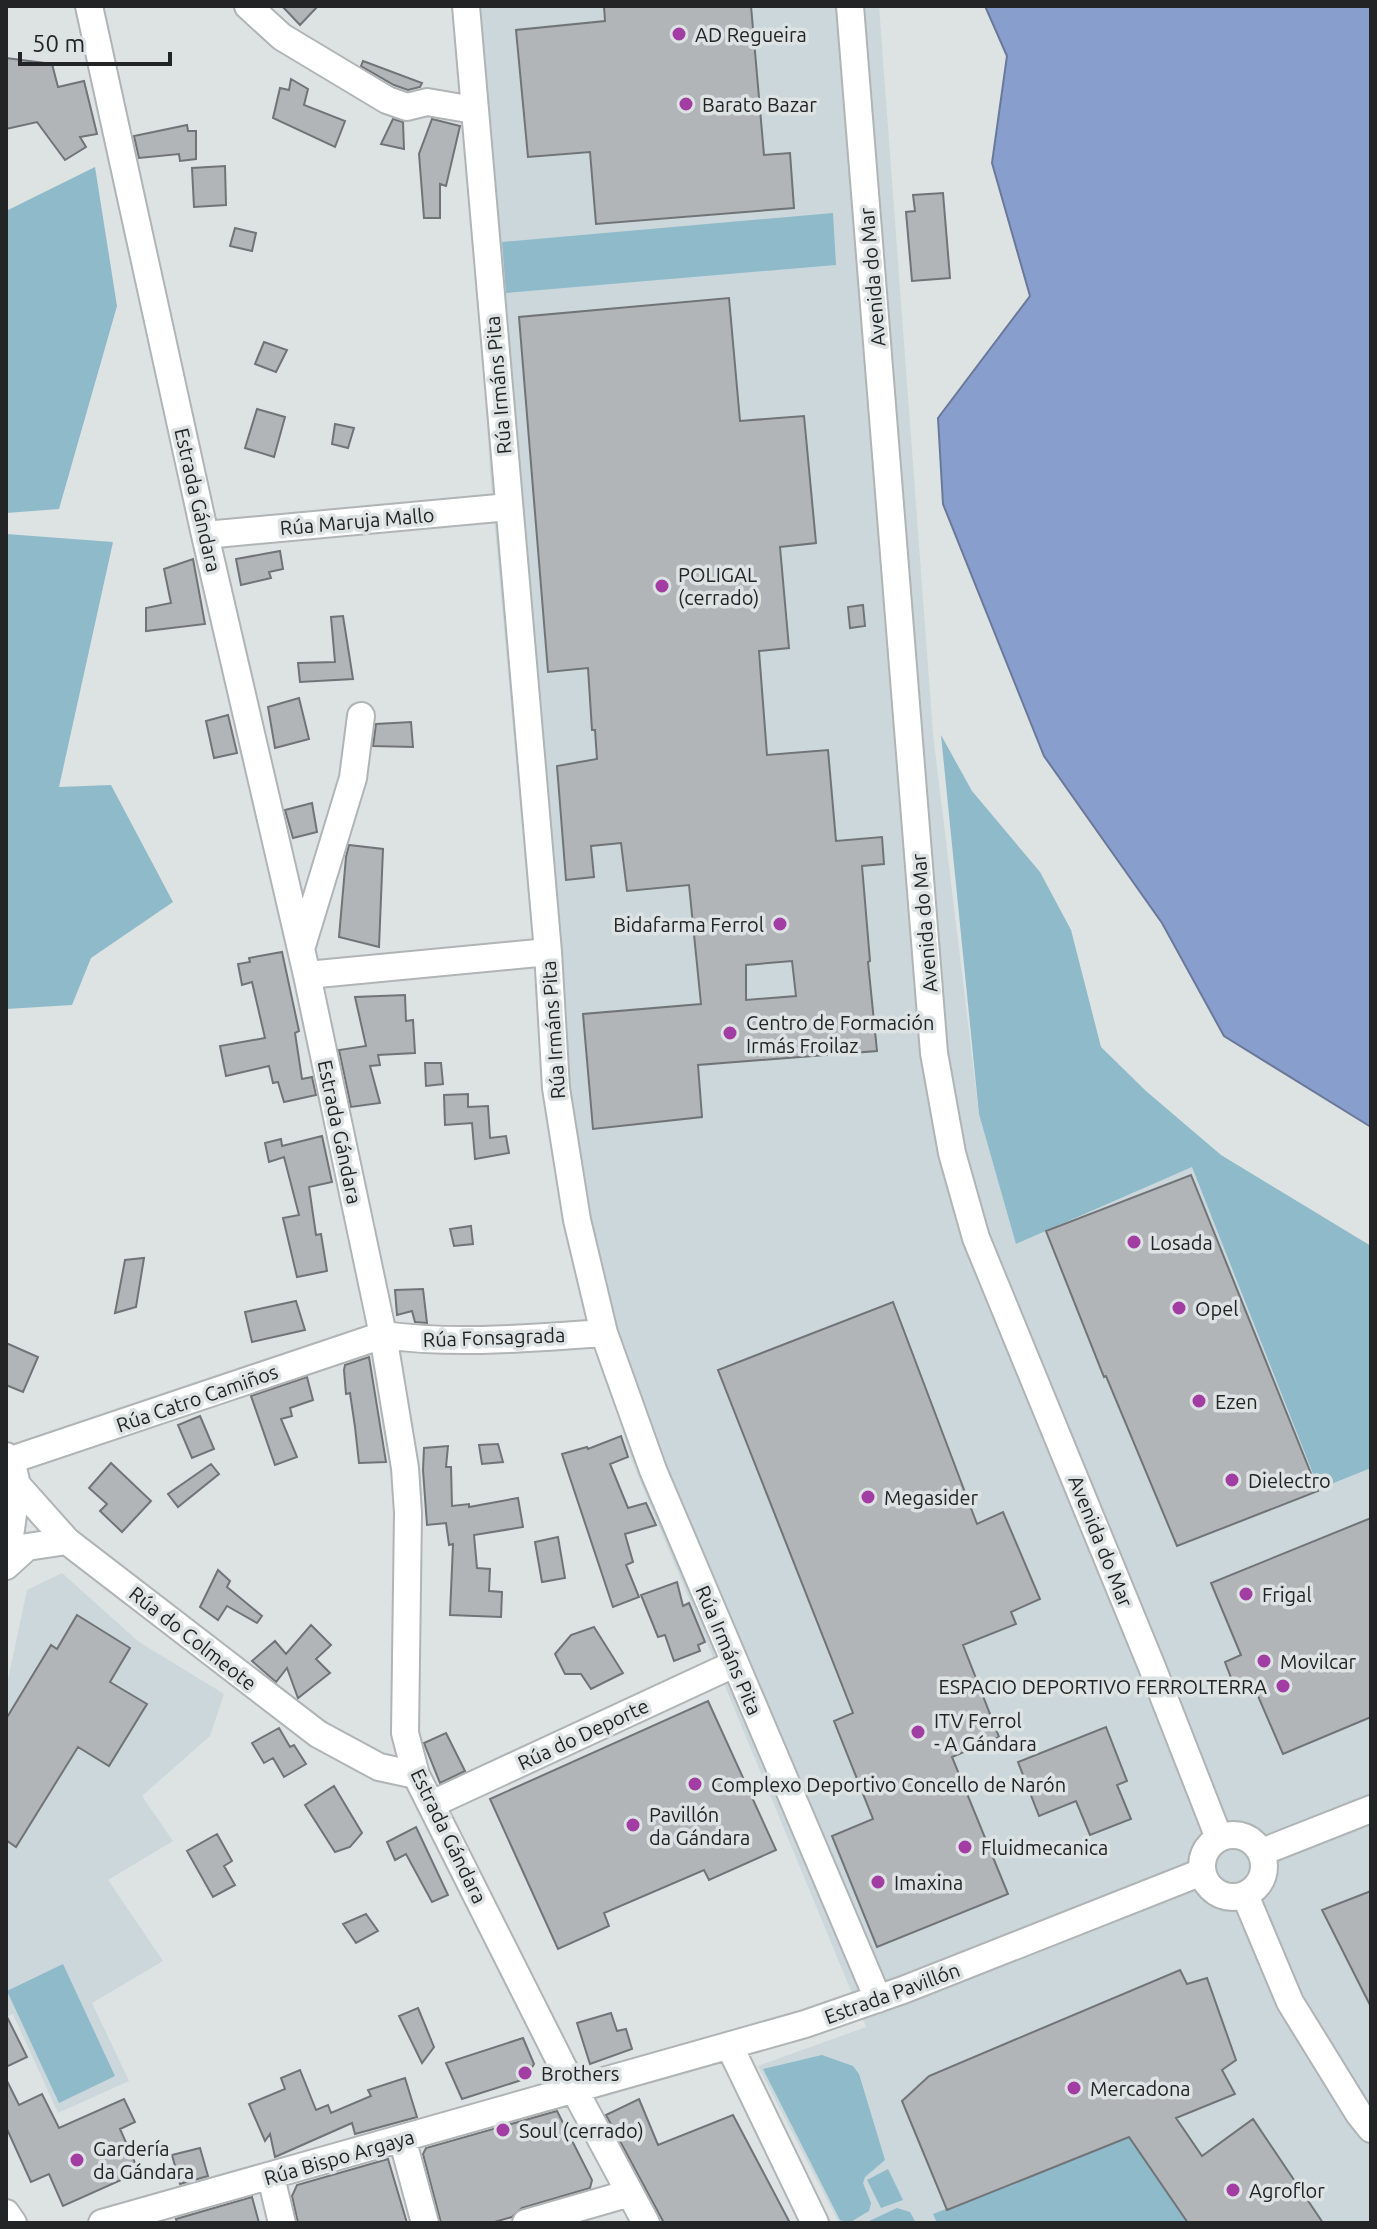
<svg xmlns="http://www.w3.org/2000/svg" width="1377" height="2229" viewBox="0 0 1377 2229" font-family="Ubuntu,sans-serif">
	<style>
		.built { fill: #cbd7db }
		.green { fill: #8ebaca }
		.water { fill: #889ecc; stroke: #6a799a; stroke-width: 2 }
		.building { fill: #b2b5b8; stroke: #717477; stroke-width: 2; fill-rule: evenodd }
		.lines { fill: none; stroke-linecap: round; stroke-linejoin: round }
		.minor-casing { stroke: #b0b4b5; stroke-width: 30 }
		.minor { stroke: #fff; stroke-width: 26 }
		.poi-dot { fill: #a23da3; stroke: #dde2e3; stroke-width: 3 }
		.labels { text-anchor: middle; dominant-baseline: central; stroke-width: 7; stroke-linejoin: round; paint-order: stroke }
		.poi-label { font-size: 20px; fill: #232425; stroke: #dde2e3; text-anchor: start }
		.street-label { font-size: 20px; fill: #232425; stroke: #dde2e3 }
	</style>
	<rect width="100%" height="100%" fill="#dde2e3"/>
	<path class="built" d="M456 6H879L933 734 979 1114 1017 1244 1192 1167 1319 1489 1371 1468V2223H839L758 2066 866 2027 632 1461 580 1286 546 1077 528 894 490 473 469 111Z
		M62 1573 139 1642 224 1694 210 1736 142 1796 173 1841 108 1880 163 1961 92 2003 129 2081 58 2113 13 2014 6 2017V1689L27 1590Z"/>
	<path class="green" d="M95 167 117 306 59 509 6 513V211Z
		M833 213 836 265 506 293 502 242Z
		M6 534 113 542 59 787 111 785 173 902 91 958 72 1005 6 1009Z
		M941 735 972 791 1040 872 1071 930 1101 1047 1146 1091 1221 1155 1371 1246V1468L1319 1489 1192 1167 1016 1244 979 1114Z
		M63 1964 115 2076 59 2103 7 1991Z
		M822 2055 853 2066 859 2074 885 2160 865 2177 863 2183 871 2203 869 2211 849 2223 840 2220 763 2069Z
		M1129 2137 1188 2223H937L933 2214Z
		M888 2169 903 2200 881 2208 867 2180Z
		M897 2208 910 2212 916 2223H865Z"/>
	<path class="water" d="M985 6H1371V1127L1224 1036 1162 923 1044 756 943 504 938 418 1030 296 992 163 1007 56Z"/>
	<path class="building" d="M282 6H318L300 25Z
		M604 6H751L764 155 790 153 794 208 596 224 590 152 528 157 516 30 605 21Z
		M6 58 52 64 58 87 84 81 97 134 80 137 86 147 65 160 37 122 6 129Z
		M363 61 422 83 420 87 408 90 394 85 361 66Z
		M291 79 308 89 304 105 345 121 335 147 273 118 280 88 289 90Z
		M393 119 403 122 404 149 381 144Z
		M432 119 460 126 446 186 440 184V218H424L419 154Z
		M187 125 188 131H196V159L180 161 179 154 139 158 134 136Z
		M225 166 226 205 194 207 192 168Z
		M943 193 950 278 912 281 906 212 915 211 913 195Z
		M235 228 256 233 252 251 230 246Z
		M729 298 740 421 804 416 816 543 780 547 789 648 759 651 767 755 828 750 836 841 882 837 884 864 862 866 870 961 868 962 877 1051 698 1065 702 1117 593 1129 583 1014 701 1004 689 885 627 891 621 843 591 846 594 877 566 880 557 766 597 759 595 730H592L588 668 548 672 519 317ZM792 961 796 996 746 1000V965Z
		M264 342 287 350 276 372 255 364Z
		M257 409 285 417 274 457 245 448Z
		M335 424 354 428 348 448 332 444Z
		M280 551 283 569 269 572 271 578 241 585 236 559Z
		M193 559 205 624 146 631V608L171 603 164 569Z
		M863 605 865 626 850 628 848 607Z
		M343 616 353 679 300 682 298 663 335 662 331 617Z
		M299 698 309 739 275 748 268 707Z
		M228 715 237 753 214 758 206 721Z
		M411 722 413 747 373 746 376 724Z
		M312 803 317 832 293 838 285 810Z
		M349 845 383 849 379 947 339 937 346 857Z
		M282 952 299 1031 295 1033 302 1079 312 1077 316 1095 284 1102 278 1082 273 1083 269 1066 226 1076 220 1046 265 1038 252 982 242 985 238 964 250 962 249 958Z
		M405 995 406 1021 413 1020 415 1053 378 1055 380 1065 370 1066 380 1103 351 1107 339 1050 366 1046 355 997Z
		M425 1063H441L443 1084 426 1086Z
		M468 1094V1107L488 1106 490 1138 506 1136 509 1153 475 1159 472 1123 445 1125 444 1095Z
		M322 1136 332 1182 309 1187 316 1235 321 1234 327 1271 297 1277 283 1218 299 1215 284 1157 269 1162 265 1143 281 1139 282 1146Z
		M1191 1175 1318 1491 1177 1546 1106 1376 1104 1377 1046 1231Z
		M471 1226 473 1244 454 1246 450 1229Z
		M144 1258 136 1307 115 1313 125 1260Z
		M423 1289 427 1323 415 1322 412 1311 397 1315 395 1290Z
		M296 1301 305 1330 252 1342 245 1312Z
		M893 1302 977 1524 1003 1512 1040 1599 1011 1612 1016 1624 963 1645 999 1737 952 1757 1008 1894 877 1947 832 1836 873 1819 834 1721 853 1713 718 1370Z
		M6 1343 38 1357 23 1392 6 1385Z
		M369 1357 386 1462 359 1463 355 1427 350 1393 346 1394 344 1370 345 1365Z
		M307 1377 313 1400 290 1408 292 1416 281 1419 297 1457 275 1465 251 1396Z
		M200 1416 214 1449 192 1458 178 1425Z
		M621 1436 628 1457 610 1464 628 1508 646 1503 656 1525 625 1534 633 1562 626 1565 639 1597 613 1607 562 1454 587 1447 588 1449Z
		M498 1444 503 1462 482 1464 479 1445Z
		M448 1446 446 1467H451L452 1506 469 1504V1507L518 1498 523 1527 474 1535 477 1568 490 1569 489 1591 502 1592 501 1617 450 1615 453 1544 449 1545 446 1523 427 1525 423 1470 424 1448Z
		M111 1463 151 1501 122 1532 100 1511 107 1504 89 1488Z
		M211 1464 219 1474 178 1507 168 1494Z
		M1371 1518V1717L1283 1754 1252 1682 1235 1688 1225 1662 1241 1655 1211 1583Z
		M558 1537 565 1578 542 1582 535 1542Z
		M218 1570 230 1581 227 1587 262 1616 257 1623 227 1606 218 1620 200 1607Z
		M677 1582 683 1606 689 1603 705 1642 698 1645 700 1651 674 1661 665 1635 658 1637 641 1595Z
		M77 1615 130 1648 110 1682 147 1704 109 1766 78 1747 16 1847 6 1840V1719L51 1645 57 1649Z
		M311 1625 331 1645 316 1659 330 1673 298 1698 287 1668 276 1682 252 1661 275 1641 286 1654Z
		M594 1627 623 1673 591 1689 581 1674H565L555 1654 571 1635Z
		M708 1701 776 1850 709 1880 704 1870 604 1913 609 1926 558 1949 490 1799Z
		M1106 1727 1127 1781 1117 1785 1131 1819 1090 1835 1076 1801 1039 1816 1018 1762Z
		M279 1728 290 1747 294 1745 306 1764 284 1777 273 1758 264 1763 252 1743Z
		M446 1733 465 1771 440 1783 424 1743Z
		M334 1786 362 1833 350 1847 335 1852 305 1805Z
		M416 1827 448 1895 432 1902 406 1854 395 1860 387 1842Z
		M217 1834 232 1861 224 1866 235 1885 213 1897 187 1851Z
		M1371 1891V2007L1322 1910Z
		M366 1914 378 1931 356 1943 343 1924Z
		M1180 1970 1187 1984 1207 1978 1236 2060 1222 2070 1235 2094 1176 2118 1202 2156 1253 2119 1323 2223H1188L1129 2137 947 2210 902 2101 929 2076Z
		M418 2008 434 2047 422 2063 399 2016Z
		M611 2013 617 2031 626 2029 632 2049 590 2064 577 2023Z
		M6 2015 27 2057 6 2067Z
		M523 2038 534 2064 525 2079 462 2099 446 2063Z
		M300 2070 316 2110 328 2105 331 2113 371 2096 368 2090 405 2078 417 2117 355 2134 352 2123 275 2157 270 2134 265 2141 249 2104 285 2089 281 2078Z
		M6 2079 19 2105 42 2094 59 2128 124 2099 135 2122 120 2129 139 2172 63 2206 49 2174 31 2182 6 2127Z
		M639 2099 658 2145 733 2115 790 2223H664L606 2115Z
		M557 2111 592 2180 590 2188 522 2208 512 2217 491 2223H441L423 2154 426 2148Z
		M200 2148 208 2176 180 2184 172 2155Z
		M388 2159 407 2223H298L292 2196 297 2185Z
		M252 2197 259 2223H177L176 2219Z"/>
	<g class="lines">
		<g class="minor-casing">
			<path id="minor" d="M89 6 205 535 307 975 383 1335 405 1468 408 1513 405 1733 416 1775 574 2089 646 2223
				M248 6 282 37 387 100 407 107 427 102 474 110
				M466 6 548 952 556 1088 577 1220 604 1333 653 1470 878 1999
				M850 6 934 1053 952 1153 976 1238 1152 1667 1219 1838
				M205 535 509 507
				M301 949 353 778 361 716
				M307 975 548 952
				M6 1456 11 1460 17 1485 67 1541 318 1734 379 1767 416 1775
				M11 1460 383 1335C456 1345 531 1338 604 1333
				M6 1566 17 1485
				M6 1566 27 1547 67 1541
				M432 1804 734 1664
				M1202 1866a31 31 0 1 1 62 0a31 31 0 1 1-62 0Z
				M1262 1852 1371 1809
				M1245 1895 1290 2002 1359 2114 1371 2129
				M730 2047 815 2223
				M402 2138 425 2223
				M271 2177 282 2223
				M6 2213 13 2223
				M102 2223 805 2024 903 1990 1202 1872
				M526 2223 630 2193"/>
		</g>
		<use href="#minor" class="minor"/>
	</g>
	<g class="poi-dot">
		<circle cx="679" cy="34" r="8"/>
		<circle cx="686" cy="104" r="8"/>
		<circle cx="662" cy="586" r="8"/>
		<circle cx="780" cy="924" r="8"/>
		<circle cx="730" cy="1033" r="8"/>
		<circle cx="1134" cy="1242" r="8"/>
		<circle cx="1179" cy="1308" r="8"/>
		<circle cx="1199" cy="1401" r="8"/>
		<circle cx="1232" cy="1480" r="8"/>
		<circle cx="868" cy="1497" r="8"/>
		<circle cx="1246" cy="1594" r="8"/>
		<circle cx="1264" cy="1661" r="8"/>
		<circle cx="1283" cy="1686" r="8"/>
		<circle cx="918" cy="1732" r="8"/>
		<circle cx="695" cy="1784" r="8"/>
		<circle cx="633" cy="1825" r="8"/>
		<circle cx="965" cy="1847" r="8"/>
		<circle cx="878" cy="1882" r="8"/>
		<circle cx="525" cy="2073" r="8"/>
		<circle cx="1074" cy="2088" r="8"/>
		<circle cx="503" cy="2130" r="8"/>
		<circle cx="77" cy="2160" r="8"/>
		<circle cx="1233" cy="2190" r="8"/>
	</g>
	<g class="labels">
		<g class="poi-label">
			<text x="695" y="34">AD Regueira</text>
			<text x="702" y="104">Barato Bazar</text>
			<text x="678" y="574">POLIGAL<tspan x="678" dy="23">(cerrado)</tspan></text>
			<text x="764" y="924" text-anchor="end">Bidafarma Ferrol</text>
			<text x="746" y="1022">Centro de Formación<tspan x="746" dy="23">Irmás Froilaz</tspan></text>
			<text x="1150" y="1242">Losada</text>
			<text x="1195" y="1308">Opel</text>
			<text x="1215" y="1401">Ezen</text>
			<text x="1248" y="1480">Dielectro</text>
			<text x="884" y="1497">Megasider</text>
			<text x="1262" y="1594">Frigal</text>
			<text x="1280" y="1661">Movilcar</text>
			<text x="1267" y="1686" text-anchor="end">ESPACIO DEPORTIVO FERROLTERRA</text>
			<text x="934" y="1720">ITV Ferrol<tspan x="934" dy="23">- A Gándara</tspan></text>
			<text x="711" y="1784">Complexo Deportivo Concello de Narón</text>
			<text x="649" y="1814">Pavillón<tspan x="649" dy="23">da Gándara</tspan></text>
			<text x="981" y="1847">Fluidmecanica</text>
			<text x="894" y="1882">Imaxina</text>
			<text x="541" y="2073">Brothers</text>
			<text x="1090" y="2088">Mercadona</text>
			<text x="519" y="2130">Soul (cerrado)</text>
			<text x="93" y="2148">Gardería<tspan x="93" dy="23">da Gándara</tspan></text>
			<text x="1249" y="2190">Agroflor</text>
		</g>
		<g class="street-label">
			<text transform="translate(872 277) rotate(-95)">Avenida do Mar</text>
			<text transform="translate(498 385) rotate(-95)">Rúa Irmáns Pita</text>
			<text transform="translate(198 500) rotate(77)">Estrada Gándara</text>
			<text transform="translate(357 521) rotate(-5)">Rúa Maruja Mallo</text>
			<text transform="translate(924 923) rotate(-95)">Avenida do Mar</text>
			<text transform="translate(553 1030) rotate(-94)">Rúa Irmáns Pita</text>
			<text transform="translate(340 1132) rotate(78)">Estrada Gándara</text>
			<text transform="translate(494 1337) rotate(-2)">Rúa Fonsagrada</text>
			<text transform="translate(197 1398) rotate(-19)">Rúa Catro Camiños</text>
			<text transform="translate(1101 1541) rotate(68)">Avenida do Mar</text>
			<text transform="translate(193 1638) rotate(38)">Rúa do Colmeote</text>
			<text transform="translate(729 1650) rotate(67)">Rúa Irmáns Pita</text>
			<text transform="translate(583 1734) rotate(-25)">Rúa do Deporte</text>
			<text transform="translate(449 1836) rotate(64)">Estrada Gándara</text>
			<text transform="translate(892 1993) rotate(-20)">Estrada Pavillón</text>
			<text transform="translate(339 2157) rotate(-16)">Rúa Bispo Argaya</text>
		</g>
	</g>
	<rect width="1377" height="2229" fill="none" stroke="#232425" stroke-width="16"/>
	<path d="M20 52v12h150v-12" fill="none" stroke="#232425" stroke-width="4"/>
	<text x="32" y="52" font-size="24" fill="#232425" stroke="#dde2e3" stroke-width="6" paint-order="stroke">50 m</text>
</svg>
